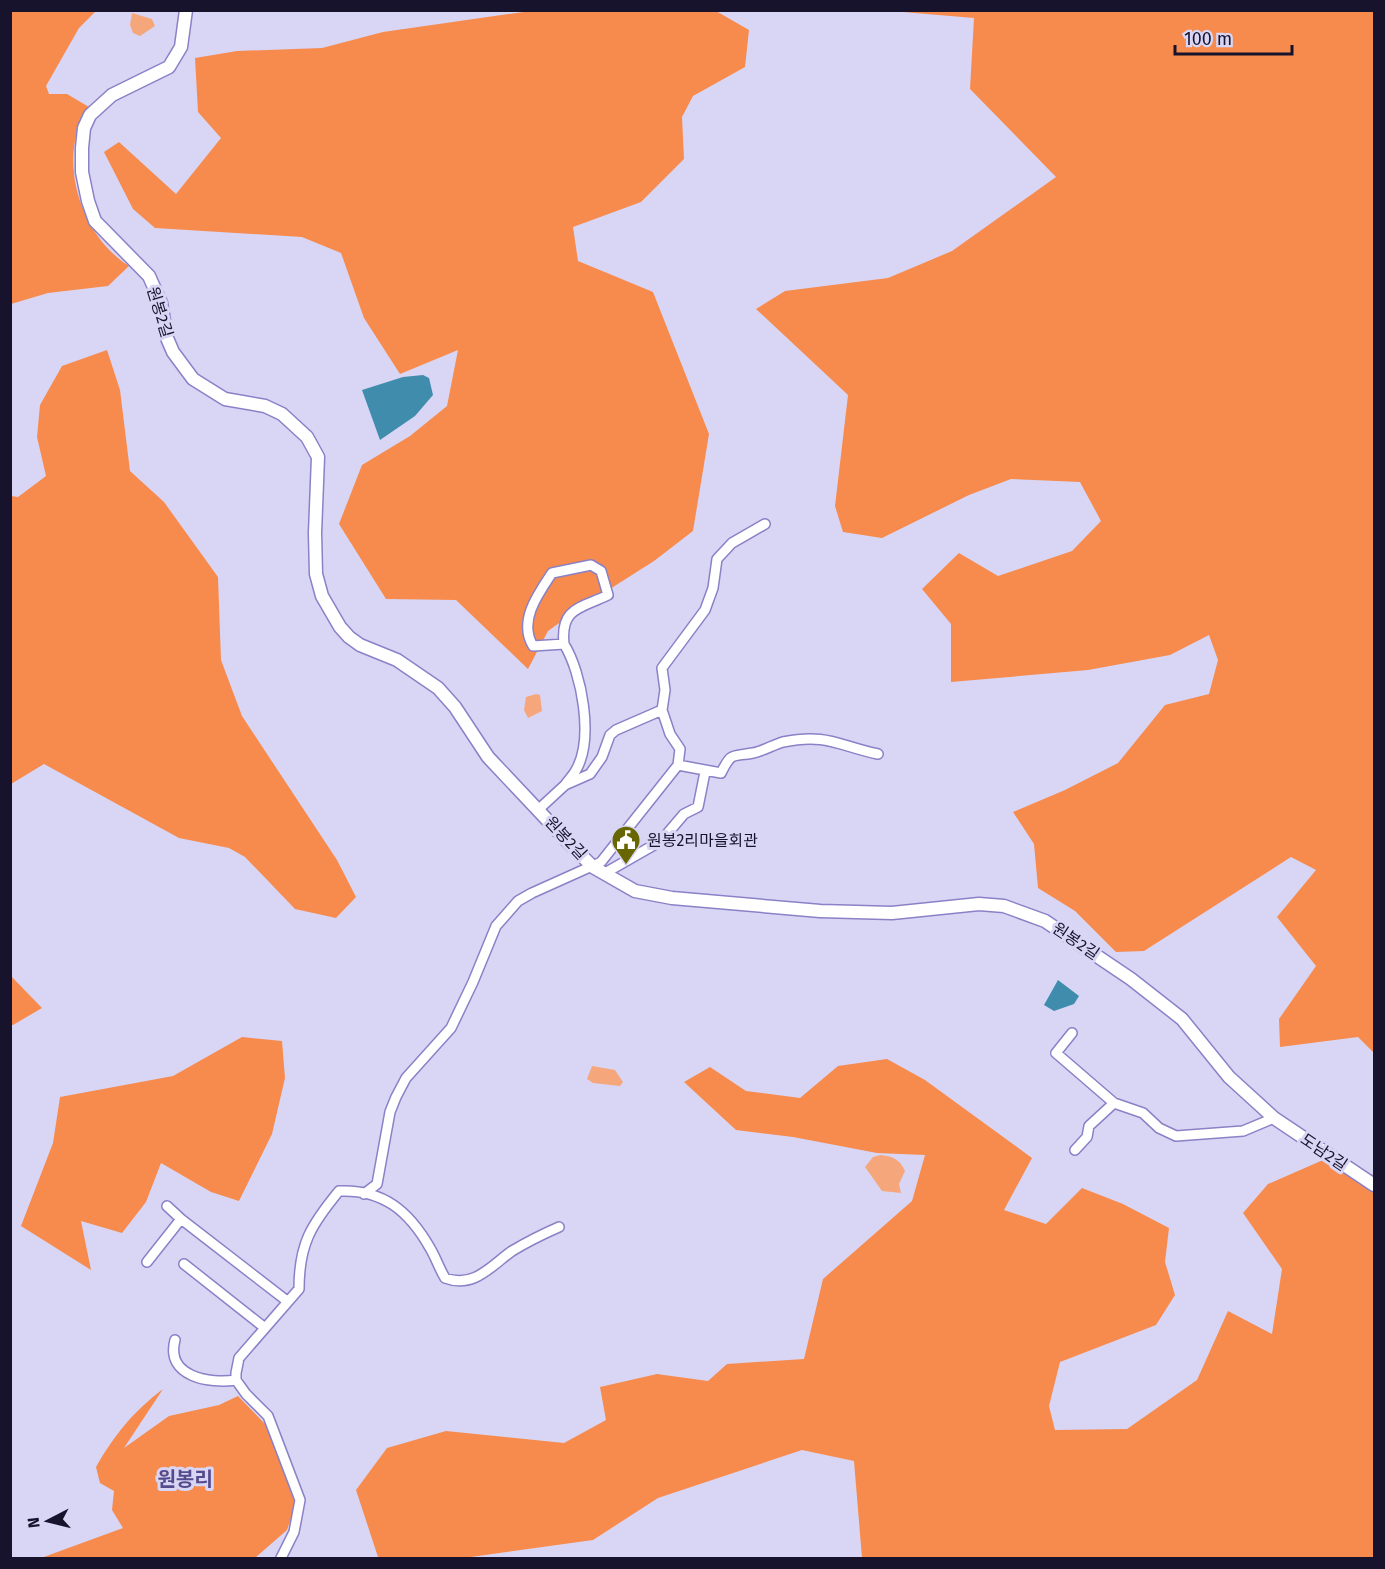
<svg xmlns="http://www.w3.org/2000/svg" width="1385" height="1569" viewBox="0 0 1385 1569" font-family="'Fira Sans','Noto Sans KR',sans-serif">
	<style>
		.green { fill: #f6a67b }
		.forest { fill: #f68b4d }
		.water { fill: #3f8cad }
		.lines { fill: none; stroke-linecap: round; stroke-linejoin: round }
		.minor-casing { stroke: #8a81c7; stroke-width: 12 }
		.major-casing { stroke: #8a81c7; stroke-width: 15 }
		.minor { stroke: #fff; stroke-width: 9 }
		.major { stroke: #fff; stroke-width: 12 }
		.labels { text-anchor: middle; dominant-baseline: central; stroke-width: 6; stroke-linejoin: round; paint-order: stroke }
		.street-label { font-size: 16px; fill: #17132d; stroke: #d9d6f5 }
		.poi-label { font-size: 16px; fill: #17132d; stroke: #d9d6f5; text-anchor: start }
		.quarter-label { font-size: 20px; font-weight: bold; fill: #554b8c; stroke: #d9d6f5 }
	</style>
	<rect width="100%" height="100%" fill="#d9d6f5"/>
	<path class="green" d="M132 13 152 19 155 26 140 36 133 33 130 25Z
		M536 694 540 695 542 711 528 718 524 710 526 697Z
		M592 1066 615 1070 623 1082 620 1086 593 1083 587 1079Z
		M880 1155C892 1156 900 1159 905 1171L899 1184 901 1193 882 1191 865 1167 873 1157Z"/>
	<path class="forest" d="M537 10 716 11 749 30 745 67 693 96 682 117 684 159 641 202 573 227 578 261 653 292 709 434 693 531 654 561 580 608 548 631 528 669 456 600 386 599 339 524 362 465 410 436 447 406 458 350 400 374 364 318 341 253 302 237 155 228 133 209 104 152 119 142 176 194 221 138 198 112 195 58 237 51 322 48 383 32Z
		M11 11H96L79 28 46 86 49 94H67L89 107C85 116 78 126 76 136 65 183 88 240 129 266L108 286 48 293 11 304Z
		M891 11H1374V1053L1358 1037 1280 1047 1279 1019 1316 966 1277 917 1316 870 1291 857 1144 951 1116 952 1075 911 1038 888 1034 844 1013 812 1065 790 1118 763 1165 705 1209 694 1218 660 1209 635 1170 655 1088 670 951 682V624L922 589 959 553 998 576 1072 551 1101 521 1080 482 1011 479 969 495 882 538 843 532 835 506 848 395 756 309 785 291 888 278 952 251 1056 177 970 89 974 18Z
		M107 350 120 390 130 471 164 502 218 577 221 660 242 716 337 860 356 897 336 918 295 909 245 857 229 848 179 838 44 764 11 784V496L18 497 46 476 37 437 40 405 62 366Z
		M10 975 42 1008 13 1025H11Z
		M242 1037 282 1041 285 1078 272 1134 239 1201 211 1192 161 1163 146 1202 122 1233 81 1221 91 1270 21 1226 53 1143 60 1097 173 1076Z
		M887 1059 925 1080 1032 1158 1004 1210 1046 1224 1082 1188 1123 1204 1169 1228 1165 1262 1175 1295 1156 1325 1060 1362 1049 1406 1055 1430 1127 1429 1197 1380 1228 1311 1272 1334 1282 1269 1243 1213 1268 1184 1323 1160 1374 1175V1558H862L854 1461 802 1450 658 1498 593 1540 464 1558 378 1557 356 1490 387 1448 446 1431 564 1443 606 1420 600 1387 657 1374 708 1381 727 1364 804 1359 823 1279 912 1201 925 1155 877 1153 793 1137 736 1130 684 1082 710 1067 746 1091 800 1098 838 1066Z
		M163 1389 124 1448 169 1416 219 1405 238 1396 267 1426 291 1485 295 1507 287 1530 255 1558H41L123 1528 112 1510 114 1491 100 1483 96 1467C115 1434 133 1412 163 1389Z"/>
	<path class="water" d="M423 375 429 378 433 395 415 416 380 440 362 390 403 377Z
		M1058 980 1079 996 1074 1004 1054 1011 1044 1005Z"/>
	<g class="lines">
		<g class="minor-casing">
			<path id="minor" d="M564 644C560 607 582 608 608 595L601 571 591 565 552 573C538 594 518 621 533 646L564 644C582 673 594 739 576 770 573 776 568 780 565 785
				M678 765 680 749 670 734 662 710 665 690 662 668 705 610 713 588 717 559 732 543 765 524
				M539 809 565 785 590 774 602 757 610 735 616 730 662 710
				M605 873 661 841 684 814 698 807 705 772
				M1072 1033 1056 1053 1114 1103 1143 1113 1159 1128 1176 1136 1243 1131 1274 1118
				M1075 1150 1087 1137 1089 1126 1114 1103
				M364 1194 377 1184 390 1112 396 1097 406 1078 451 1028 473 982 496 926 518 901 532 893 601 862 678 765 721 773C732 751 732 757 753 753 763 751 773 745 783 742 827 733 839 746 878 754
				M167 1206 181 1219
				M147 1262 181 1219 287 1301
				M184 1264 265 1328
				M175 1340C165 1377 210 1384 236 1380
				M281 1558 294 1532 300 1500 268 1416 246 1394 236 1380V1373L239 1358 299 1289C299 1244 311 1225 339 1191 383 1189 409 1211 430 1248 436 1258 439 1268 445 1278 474 1289 492 1265 512 1251 527 1242 543 1234 559 1227"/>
		</g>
		<g class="major-casing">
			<path id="major" d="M186 10 181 47 169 67 112 95 90 115 84 128 82 148V172L88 201 95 221 149 276 161 303 167 338 173 352 193 379 225 399 265 406 282 414 307 437 318 457 315 533 316 574 322 596 340 627 349 637 360 645 397 660 438 688 455 707 488 757 568 842 593 867 635 891 672 898 820 911 892 913 979 904 1004 906 1045 921 1131 979 1182 1019 1229 1077 1274 1118 1374 1185"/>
		</g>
		<use href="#minor" class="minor"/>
		<use href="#major" class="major"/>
	</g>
	<defs>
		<g id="civic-pin" transform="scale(1.5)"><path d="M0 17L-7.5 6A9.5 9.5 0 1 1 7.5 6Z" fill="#686600" stroke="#d9d6f5"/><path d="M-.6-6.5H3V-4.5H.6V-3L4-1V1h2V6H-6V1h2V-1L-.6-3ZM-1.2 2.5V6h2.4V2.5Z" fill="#fff"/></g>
	</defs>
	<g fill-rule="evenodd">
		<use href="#civic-pin" x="626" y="840"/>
	</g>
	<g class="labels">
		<g class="street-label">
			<text transform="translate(160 312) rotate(73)">원봉2길</text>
			<text transform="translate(566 838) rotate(47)">원봉2길</text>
			<text transform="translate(1076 941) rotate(34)">원봉2길</text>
			<text transform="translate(1324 1152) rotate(34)">도남2길</text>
		</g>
		<g class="poi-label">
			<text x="647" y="840">원봉2리마을회관</text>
		</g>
		<g class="quarter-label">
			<text x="185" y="1479">원봉리</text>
		</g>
	</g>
	<rect width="1385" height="1569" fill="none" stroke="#17132d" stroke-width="24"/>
	<g transform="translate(48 1521) rotate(263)" stroke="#d9d6f5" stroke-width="4.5" paint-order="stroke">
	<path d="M0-4.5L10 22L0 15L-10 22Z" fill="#17132d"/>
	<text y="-9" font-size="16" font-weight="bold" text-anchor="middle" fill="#17132d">N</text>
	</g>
	<path d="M1175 45v9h117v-9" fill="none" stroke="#17132d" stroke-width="3"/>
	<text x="1184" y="45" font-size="18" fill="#17132d" stroke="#d9d6f5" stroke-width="4.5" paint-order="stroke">100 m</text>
</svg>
